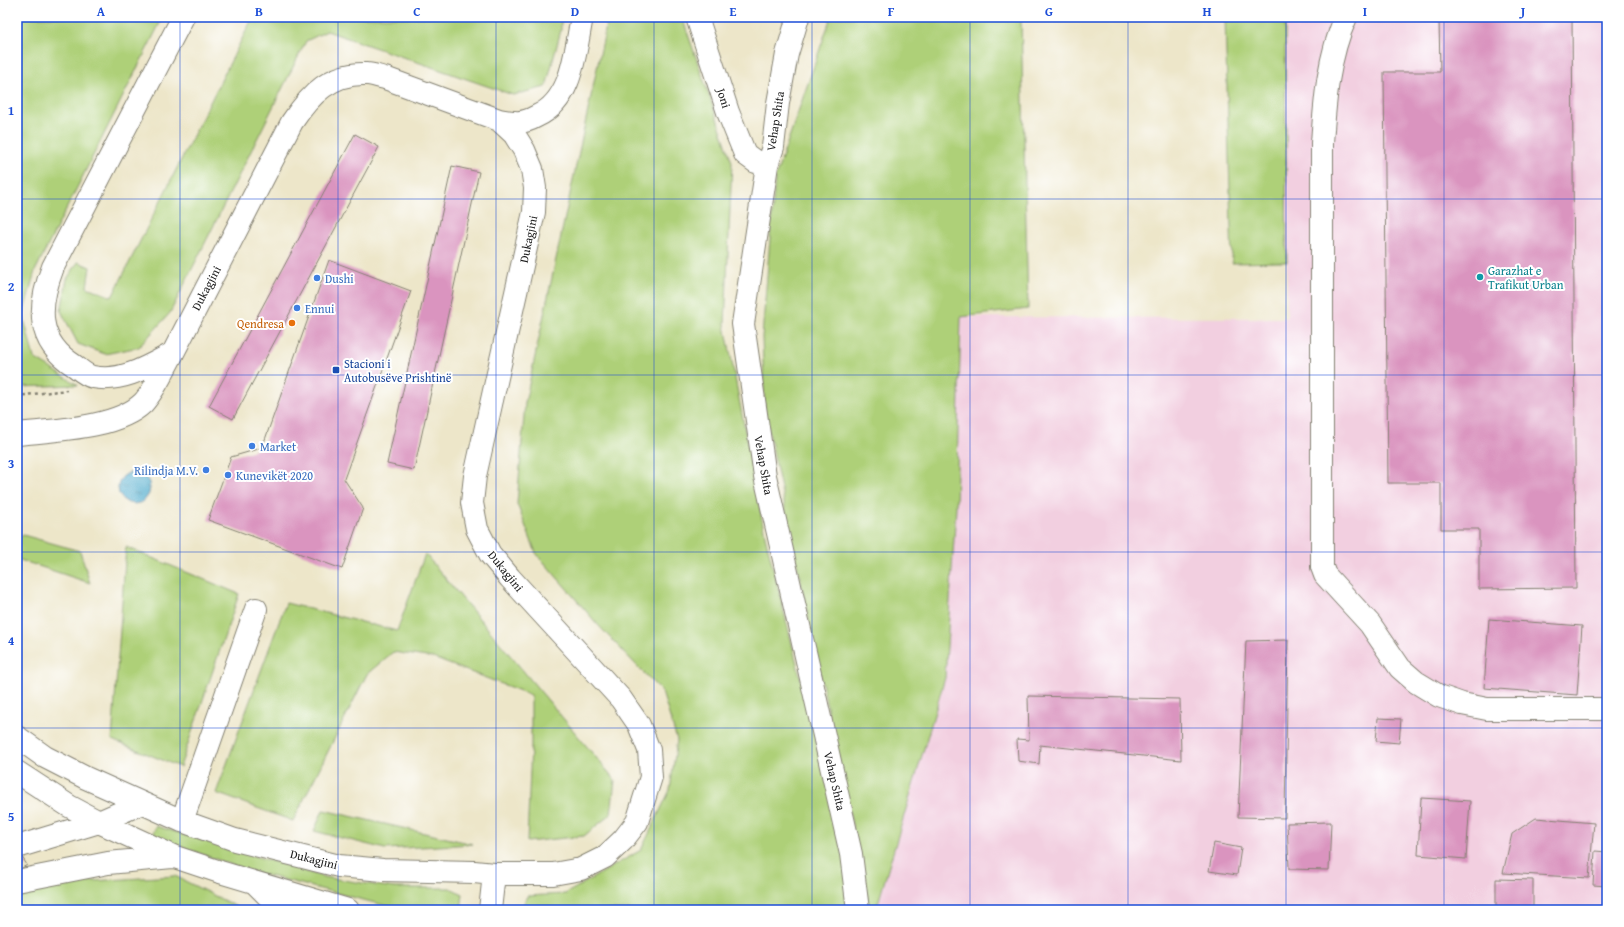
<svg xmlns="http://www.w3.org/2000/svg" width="1624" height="927" viewBox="0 0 1624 927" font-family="'Gentium Book Plus',serif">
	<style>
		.built { fill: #f2cfe0 }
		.green { fill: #aed078; stroke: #65764a }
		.water { fill: url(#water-ripples); stroke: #346374 }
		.building { fill: #da94bf }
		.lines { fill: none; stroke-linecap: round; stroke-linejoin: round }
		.minor-casing { stroke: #848172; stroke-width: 24 }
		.path { stroke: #848172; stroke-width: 2.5; stroke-dasharray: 3 3; stroke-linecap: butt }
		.minor { stroke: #fff; stroke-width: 22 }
		.grid { fill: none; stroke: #1d4ed8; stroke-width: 1; stroke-opacity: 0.55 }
		.culture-dot { fill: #0f9aa8; stroke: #fff; stroke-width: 1.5 }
		.shop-dot { fill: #3f7fe0; stroke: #fff; stroke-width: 1.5 }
		.food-dot { fill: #e8710a; stroke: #fff; stroke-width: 1.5 }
		.transit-dot { fill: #1a4fb4; stroke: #fff; stroke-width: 1.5 }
		.labels { text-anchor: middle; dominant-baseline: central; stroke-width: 4; stroke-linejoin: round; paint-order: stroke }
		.street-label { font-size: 12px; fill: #1c1c1c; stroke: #fff }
		.culture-label { font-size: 12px; fill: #0d838f; stroke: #fff; text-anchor: start }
		.shop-label { font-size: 12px; fill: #366cbe; stroke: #fff; text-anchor: start }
		.food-label { font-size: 12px; fill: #c56008; stroke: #fff; text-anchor: end }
		.transit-label { font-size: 12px; fill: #164399; stroke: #fff; text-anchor: start }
		.neatline { fill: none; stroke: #1d4ed8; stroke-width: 1.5 }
		.grid-label { font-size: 13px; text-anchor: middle; font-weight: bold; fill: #1d4ed8 }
	</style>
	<defs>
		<pattern id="water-ripples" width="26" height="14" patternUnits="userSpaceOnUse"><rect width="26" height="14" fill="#4daacb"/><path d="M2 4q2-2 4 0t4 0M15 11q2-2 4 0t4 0" fill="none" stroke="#3f8aa4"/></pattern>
	</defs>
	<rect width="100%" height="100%" fill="#fff"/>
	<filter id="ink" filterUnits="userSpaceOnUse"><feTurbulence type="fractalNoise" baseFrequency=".025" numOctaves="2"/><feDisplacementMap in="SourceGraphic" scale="8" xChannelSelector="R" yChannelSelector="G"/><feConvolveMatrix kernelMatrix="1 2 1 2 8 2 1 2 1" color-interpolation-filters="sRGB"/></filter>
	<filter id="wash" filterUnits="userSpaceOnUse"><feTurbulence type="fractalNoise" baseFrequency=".012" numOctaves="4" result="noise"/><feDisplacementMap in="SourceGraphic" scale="16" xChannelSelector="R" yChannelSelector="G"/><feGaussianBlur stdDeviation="0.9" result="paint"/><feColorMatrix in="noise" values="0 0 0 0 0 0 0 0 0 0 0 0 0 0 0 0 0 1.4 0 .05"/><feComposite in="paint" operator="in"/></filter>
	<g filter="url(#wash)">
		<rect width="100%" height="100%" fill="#ede6c9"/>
		<path class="built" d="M1286 17H1607V910H876L945 678 956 508 961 317 1287 318Z"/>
		<path class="green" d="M17 17H163L35 271 23 315 34 358 78 385 17 387Z
			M253 17H561V30L546 87 513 95 327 31 306 41 170 313 139 347 105 354 78 344 61 311 67 279 78 262 90 267 87 287 112 297Z
			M608 17H682L732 162 725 325 765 536 848 868 851 910H521L527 896 565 894 641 850 670 790 677 740 662 692 598 625 536 553 517 504 525 403Z
			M831 17H1021L1028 309 961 317 956 508 945 678 876 910H870L765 413 762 337 775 178Z
			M1225 17H1285L1287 262 1232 263Z
			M23 535 80 551 90 583 17 559V540Z
			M126 547 239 594 180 767 112 740Z
			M425 554 615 780 611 814 584 836 527 842 531 746V695L433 658 393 652 367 674 293 821 216 793 286 603 397 631Z
			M323 810 473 844 385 849 314 831Z
			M156 826 324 877 394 888H450L463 894 461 910H403L246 870 152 836Z
			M175 876 243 910H17V898L59 883Z"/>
		<path class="water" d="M118 488a16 16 0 1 1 32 0a16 16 0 1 1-32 0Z"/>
		<g id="blocks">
			<path class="building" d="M1572 17 1576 588 1479 589V529H1441V483H1388L1384 72H1440L1439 18Z
				M355 134 379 147 233 419 209 406Z
				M452 166 479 172 414 470 387 464Z
				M329 260 411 291 344 479 363 508 342 569 208 520 231 457 262 448Z
				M1489 619 1582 626 1577 695 1484 688Z
				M1288 640 1285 818 1238 817 1246 641Z
				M1028 696 1180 699 1181 760 1040 745 1039 764 1018 761 1017 739 1029 740Z
				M1378 718 1401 719 1399 743 1376 741Z
				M1421 798 1470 801 1466 859 1418 855Z
				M1536 818 1594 823 1589 878 1503 873 1512 834Z
				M1331 822 1329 870 1289 869 1287 823Z
				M1214 843 1241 848 1237 875 1209 871Z
				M1595 851 1607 852V886L1593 885Z
				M22 857 27 865 17 871V859Z
				M1496 879 1533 880V910H1496Z"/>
		</g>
	</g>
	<g filter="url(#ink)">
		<use href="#blocks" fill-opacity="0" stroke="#848172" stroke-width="1"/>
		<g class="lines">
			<g class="minor-casing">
				<path id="minor" d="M697 17 728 112 745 154 756 162 767 165
					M798 17 787 54 778 103 773 147 767 165 743 324 765 476 851 854 858 910
					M1346 17C1328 57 1325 100 1322 143V567L1325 575 1370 624 1400 668 1416 682 1439 696 1462 704 1487 709H1607
					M499 120C504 121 509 122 514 122 522 123 530 120 537 116 573 100 575 51 582 17
					M173 353C149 366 122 383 93 377 87 376 80 370 75 366 35 341 38 306 53 267L183 17
					M17 434C53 430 116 429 143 403 156 389 164 369 173 353L292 122C310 95 331 72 367 74 373 74 379 77 385 78L499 120 514 134 524 150 532 169 535 188 534 212 475 476 472 503 477 529 490 554 510 578 621 699 639 725 649 750 651 777 637 822 623 840 605 857 581 869 553 874H494L474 872 383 870 339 866 235 840 182 821 86 778 45 757 17 737
					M17 772 69 806 99 822 175 857 220 872 348 910
					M182 821 256 609
					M17 847 99 822 142 803
					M17 881 108 863 172 857
					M255 883 282 910
					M490 910 494 874"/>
			</g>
			<path class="path" d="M17 396 67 390"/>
			<use href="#minor" class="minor"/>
		</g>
	</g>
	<path class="grid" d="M180 17V910M338 17V910M496 17V910M654 17V910M812 17V910M970 17V910M1128 17V910M1286 17V910M1444 17V910M17 199H1607M17 375H1607M17 552H1607M17 728H1607"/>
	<circle class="culture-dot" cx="1480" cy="277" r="4"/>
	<g class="shop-dot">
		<circle cx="317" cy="278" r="4"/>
		<circle cx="297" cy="308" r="4"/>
		<circle cx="252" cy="446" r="4"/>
		<circle cx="206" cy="470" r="4"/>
		<circle cx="228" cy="475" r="4"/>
	</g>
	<circle class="food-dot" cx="292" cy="323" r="4"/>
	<rect class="transit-dot" x="332" y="366" width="8" height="8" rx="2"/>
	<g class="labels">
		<g class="street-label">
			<text transform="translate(724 98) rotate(72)">Joni</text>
			<text transform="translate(775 121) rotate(-81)">Vehap Shita</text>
			<text transform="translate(528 239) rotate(-78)">Dukagjini</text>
			<text transform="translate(206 288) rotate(-62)">Dukagjini</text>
			<text transform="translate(764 465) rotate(80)">Vehap Shita</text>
			<text transform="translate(506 571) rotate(51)">Dukagjini</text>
			<text transform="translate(835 781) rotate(77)">Vehap Shita</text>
			<text transform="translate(314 859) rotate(14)">Dukagjini</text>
		</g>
		<g class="culture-label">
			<text x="1488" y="270">Garazhat e<tspan x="1488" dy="14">Trafikut Urban</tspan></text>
		</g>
		<g class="shop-label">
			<text x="325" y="278">Dushi</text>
			<text x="305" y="308">Ennui</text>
			<text x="260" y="446">Market</text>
			<text x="198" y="470" text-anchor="end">Rilindja M.V.</text>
			<text x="236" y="475">Kunevikët 2020</text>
		</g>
		<g class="food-label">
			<text x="284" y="323">Qendresa</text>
		</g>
		<g class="transit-label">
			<text x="344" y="363">Stacioni i<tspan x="344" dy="14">Autobusëve Prishtinë</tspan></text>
		</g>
	</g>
	<rect width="1624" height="927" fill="none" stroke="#fff" stroke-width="44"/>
	<rect x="22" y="22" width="1580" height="883" class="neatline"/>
	<g class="grid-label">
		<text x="101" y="16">A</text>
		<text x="259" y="16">B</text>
		<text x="417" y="16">C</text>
		<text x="575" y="16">D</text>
		<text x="733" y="16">E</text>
		<text x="891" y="16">F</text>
		<text x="1049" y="16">G</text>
		<text x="1207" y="16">H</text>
		<text x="1365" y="16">I</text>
		<text x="1523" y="16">J</text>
		<text x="11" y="115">1</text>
		<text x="11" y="291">2</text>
		<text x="11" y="468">3</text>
		<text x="11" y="645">4</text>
		<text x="11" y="821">5</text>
	</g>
</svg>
